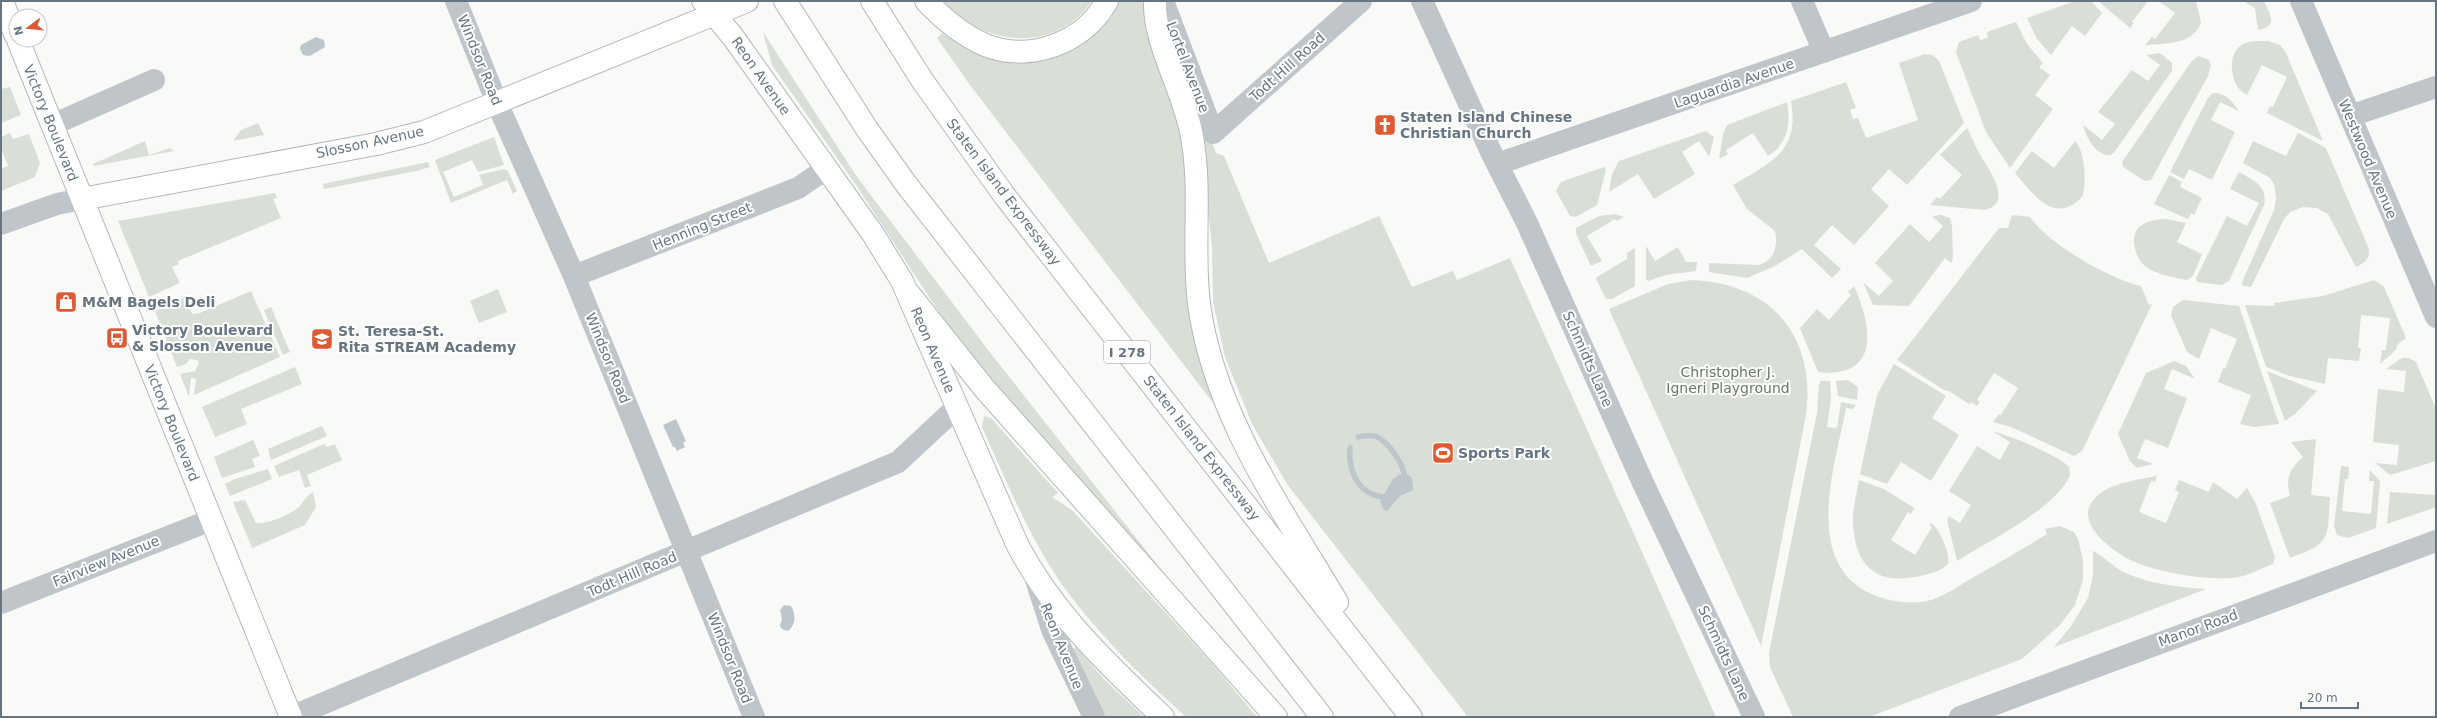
<svg xmlns="http://www.w3.org/2000/svg" width="2437" height="718" viewBox="0 0 2437 718" font-family="'DejaVu Sans',sans-serif">
	<style>
		.green { fill: #d9ded6 }
		.water { fill: #bcc6cb }
		.lines { fill: none; stroke-linecap: round; stroke-linejoin: round }
		.stream { stroke: #bcc6cb; stroke-width: 5.5 }
		.major-casing { stroke: #b4b9bd; stroke-width: 24 }
		.highway-casing { stroke: #b4b8bc; stroke-width: 24 }
		.minor { stroke: #c0c5c9; stroke-width: 22 }
		.major { stroke: #fff; stroke-width: 22 }
		.highway { stroke: #fff; stroke-width: 22 }
		.labels { text-anchor: middle; dominant-baseline: central; stroke-width: 4; stroke-linejoin: round; paint-order: stroke }
		.shield { fill: #fff; stroke: #949ea7; stroke-width: 1 }
		.shield-label { font-size: 13px; font-weight: bold; fill: #667581 }
		.street-label { font-size: 14px; fill: #667581; stroke: #fff }
		.poi-label { font-size: 14px; font-weight: bold; fill: #667581; stroke: #fff; text-anchor: start }
		.park-label { font-size: 14px; fill: #687964; stroke: #fff }
	</style>
	<rect width="100%" height="100%" fill="#f9f9f7"/>
	<path class="green" d="M942 1H1092C1055 55 982 46 942 1Z
		M1118 1H1142L1186 147 1198 353 1213 403 970 85 937 38 942 33 968 50 1015 64 1052 57 1083 44 1111 18Z
		M2075 1H2091L2102 13 2085 36 2072 26 2051 55 2037 39 2027 18Z
		M2098 1H2148L2132 22 2134 23 2130 28Z
		M2159 1H2196L2201 22C2193 46 2165 43 2145 45L2152 37 2155 39 2175 13Z
		M2243 1H2264C2270 15 2279 26 2258 30L2255 8Z
		M2016 22 2027 44 2043 63 2039 67 2050 75 2035 95 2053 109 2010 168 1986 132 1956 52 1959 42 1978 35 1980 40 1988 38 1987 32Z
		M763 32 857 177 992 355 1163 572 983 373 935 306 858 188 772 65Z
		M1171 35 1216 153 1224 156 1269 263 1379 216 1412 287 1453 271 1457 280 1510 258 1716 717H1468L1287 484 1252 424 1225 357 1213 302 1212 248 1206 187Z
		M2268 41 2280 45 2285 51 2323 141 2267 113 2270 106 2273 107 2287 77 2262 65 2247 95C2231 88 2226 58 2240 46 2248 40 2259 41 2268 41Z
		M2160 53 2172 63V71L2115 151 2111 155C2096 157 2086 137 2083 125L2102 140 2115 124 2098 112 2132 70 2148 81 2160 65 2146 55Z
		M1925 54 1933 55 1939 61 1964 123 1907 185 1889 169 1871 189 1889 206 1854 245 1832 225 1814 245 1841 269 1832 278 1802 249 1775 266 1747 278 1709 272V263L1758 265C1775 261 1778 245 1775 231L1747 209 1733 185C1771 163 1800 151 1791 101L1846 82 1856 108 1850 110 1853 119 1858 118 1866 138 1918 120 1899 63Z
		M2198 56 2209 60 2211 65 2208 76 2151 180 2145 181 2123 167 2122 162 2191 62Z
		M10 87 21 115 1 123V89Z
		M2213 93C2225 92 2233 102 2239 111L2220 102 2211 120 2235 132 2212 180 2189 169 2184 179 2170 172 2208 98Z
		M1787 102C1791 124 1788 143 1768 156L1753 133 1726 150 1728 154 1719 159 1723 134 1727 125Z
		M258 123 264 135 233 141 241 130Z
		M1967 128C1971 136 1975 145 1979 153 1987 167 2015 202 1985 210L1930 205 1937 197 1940 199 1962 175 1940 155Z
		M1706 131 1714 137 1709 157 1699 141 1682 152 1695 174 1654 199 1638 174 1609 192 1612 174 1619 161Z
		M10 133 13 139 29 134 40 163 35 177 1 191V169L8 166 1 148V137Z
		M2298 133 2326 148 2369 249C2370 260 2364 263 2356 267L2328 214 2317 208 2303 207 2290 212 2284 219 2251 287 2243 286 2242 282 2274 210 2276 198 2274 184 2270 178 2243 163 2253 141 2286 156Z
		M494 137 504 165 478 172 472 160 443 172 454 197 483 185 479 175 504 169 508 171 517 191 513 194 507 180 451 203 435 160Z
		M145 141 149 155 170 148 174 151 94 166 93 164Z
		M2075 141C2085 151 2087 184 2082 197 2054 226 2033 194 2015 173L2032 151 2054 168Z
		M428 162 430 167 416 171 324 189 323 184Z
		M1604 167 1606 170 1597 205 1576 217 1570 216 1556 191 1561 182Z
		M2239 172C2253 180 2268 186 2264 205L2229 281 2222 285 2197 282 2196 278 2227 216 2247 226 2259 203 2230 189Z
		M2169 175 2182 182 2180 187 2202 198 2194 215 2191 213 2188 219 2154 204Z
		M275 193 277 198 273 199 281 218 178 261 179 264 172 267 180 283 149 297 118 221Z
		M1615 214 1624 217 1616 221 1615 219 1587 236 1602 261 1591 266 1576 234V228L1599 216Z
		M1941 215 1950 218 1952 226 1953 258 1951 263 1945 258 1909 306 1873 305 1863 282 1879 296 1893 281 1875 263 1910 224 1929 242 1943 226 1932 216Z
		M2012 215 2030 217C2048 244 2110 279 2141 286L2149 305 2152 304 2082 451 2074 456 2011 427 1993 422 1999 414 2001 415 2018 388 1994 373 1977 400 1980 402 1977 406 1971 402 1969 404 1949 391 1944 390 1897 360 1999 228H2008Z
		M2166 219 2186 223 2177 242 2202 254 2193 276 2187 280C2173 277 2156 275 2144 265 2139 261 2137 255 2135 249 2129 227 2147 219 2166 219Z
		M1646 246 1655 261 1678 247 1686 262H1697L1696 271 1666 275 1648 281 1646 279Z
		M1635 248V286L1612 299H1606L1596 279 1597 277 1627 259V253Z
		M1691 280C1772 283 1816 336 1806 415L1761 646 1609 309 1668 284Z
		M2374 280 2384 287 2406 338 2398 344 2396 350 2380 364 2382 350H2386L2390 318 2361 315 2358 348H2361L2359 361 2328 358 2325 384 2290 376 2266 367 2245 305 2274 306V303L2323 296Z
		M1854 286C1872 326 1881 379 1818 372L1800 328 1817 309 1829 320 1851 295 1848 292Z
		M498 289 507 312 479 323 470 301Z
		M251 291 280 357 194 395 196 379 191 378 189 397 180 374 195 371 199 363 197 360 190 359 186 364 177 367 155 311 185 297 192 314 200 313Z
		M2183 300 2239 306 2279 424 2254 427 2240 424 2251 395 2218 382 2223 368 2225 369 2237 339 2211 328 2199 359 2187 352 2171 315 2173 307Z
		M271 307 290 352 283 355 264 310Z
		M2402 358H2409L2416 362 2436 409V461L2390 475 2375 463 2397 465 2399 445 2373 442 2378 389 2404 392 2406 371 2386 369Z
		M2174 361 2186 366 2195 379 2172 369 2164 389 2187 398 2168 448 2145 439 2137 458 2153 464 2137 468 2130 461 2118 434 2146 373Z
		M1894 364 1946 396 1932 418 1959 435 1931 481 1901 462 1887 484 1860 474 1877 395Z
		M295 367 302 384 241 409 247 424 215 437 202 407Z
		M2267 371 2317 391 2295 414 2285 421Z
		M1848 380 1858 387 1857 400 1838 396 1836 381Z
		M1821 381H1830L1831 398 1827 427 1837 428 1841 402 1856 405 1853 409 1846 408C1835 466 1801 565 1874 595 1891 602 1913 605 1931 600 1946 595 1960 585 1974 577 1998 563 2023 549 2047 534L2045 529 2060 526 2074 532 2078 539 2083 559V580L2075 605 2060 625 2022 659 1869 717H1793L1770 667 1769 653 1817 413 1819 385Z
		M984 416 991 418 1058 493 1052 497 1073 511 1216 668 1257 717H1186C1144 679 1103 639 1069 594 1032 545 1007 482 982 427Z
		M322 426 327 436 271 460 268 449Z
		M1992 431C2008 435 2059 455 2069 467L2070 475C2056 509 1988 541 1957 561L1947 520 1949 516 1960 523 1971 505 1949 491 1977 446 2000 460 2010 442Z
		M2316 439 2311 495 2330 497C2327 539 2332 543 2290 558L2270 503 2290 496C2285 479 2290 468 2303 457L2291 442Z
		M253 440 260 456 252 459 255 467 222 478 214 457Z
		M324 444 327 447 335 444 342 460 307 475 311 486 305 488 299 470 279 477 274 466Z
		M2341 466 2349 467 2348 479H2345L2342 511 2371 514 2374 481H2369L2370 470 2380 481 2376 528 2348 538 2337 535 2334 526Z
		M268 469 272 479 230 496 225 484 235 479Z
		M2157 476 2155 482 2151 481 2139 512 2166 523 2179 492 2175 490 2179 480 2209 492 2213 482 2237 499 2247 488 2256 504 2275 557 2273 564C2261 568 2246 577 2233 578 2205 580 2161 573 2135 562 2115 554 2071 522 2095 498 2109 483 2137 480 2157 476Z
		M1859 480 1884 489 1914 508 1911 514 1908 512 1891 540 1915 555 1932 527 1929 525 1930 523C1939 525 1951 556 1948 564 1937 574 1921 576 1908 578 1868 583 1853 555 1853 519 1853 506 1857 493 1859 480Z
		M313 492 316 507 305 525 252 548 233 502 245 500 256 523C267 525 292 514 300 506 305 500 306 496 313 492Z
		M2390 492 2436 495V507L2387 524Z
		M2093 551C2097 552 2116 568 2123 572 2150 584 2178 587 2206 589L2054 647 2071 626 2088 598 2093 575Z
		M1076 647 1103 678 1144 717H1102L1071 650Z"/>
	<path class="water" d="M316 37 324 40 325 47 310 56 303 55 300 49 301 45Z
		M676 419 686 441 683 443 685 447 677 451 675 447H673L663 425Z
		M1400 474H1407L1412 478 1413 490 1400 496 1387 511 1384 510 1380 501 1393 479Z
		M784 605 791 606C796 614 796 625 788 631L782 629 780 626 782 619 780 610Z"/>
	<g class="lines">
		<path class="stream" d="M1358 437C1363 436 1370 435 1375 436 1388 441 1401 461 1404 473
			M1350 448C1348 470 1357 493 1382 497"/>
		<g class="major-casing">
			<path id="major" d="M2 1 16 36
				M714 14 733 37 873 234 902 281 1017 544C1053 613 1107 664 1163 717
				M18 40 291 717
				M82 199 376 144 424 132 747 1"/>
		</g>
		<g class="highway-casing">
			<path id="highway" d="M703 1 714 14
				M785 1 867 129 906 184 1322 717
				M872 1 922 80 1004 195 1411 717
				M926 1C943 19 962 35 985 45 1030 63 1084 43 1107 1
				M1155 1C1153 42 1185 93 1192 137 1202 192 1192 248 1199 304 1214 415 1281 508 1337 602
				M910 295 984 388 1276 717"/>
		</g>
		<path class="minor" d="M456 1 497 103 574 276 754 717
			M1163 1 1213 133 1361 1
			M1422 1 1491 152 1527 223 1643 483 1754 717
			M1802 1 1824 52
			M2301 1 2436 317
			M2350 116 2436 87
			M52 125 154 80
			M1497 164 1971 1
			M1 224 57 204 82 199
			M574 276 798 188 826 169
			M1036 580 1053 632 1094 717
			M1 603 211 520
			M291 717 898 462 957 407
			M1960 717 2436 541"/>
		<use href="#major" class="major"/>
		<use href="#highway" class="highway"/>
	</g>
	<defs>
		<g id="church-square" transform="scale(1.15)"><rect x="-9" y="-9" width="18" height="18" rx="4" fill="#dc5a34" stroke="#fff"/><path d="M-1.2-6h2.4v3.5h3.3v2.4h-3.3V6h-2.4V-.1h-3.3v-2.4h3.3Z" fill="#fff"/></g>
		<g id="shop-square" transform="scale(1.15)"><rect x="-9" y="-9" width="18" height="18" rx="4" fill="#dc5a34" stroke="#fff"/><path d="M-5-2.5h2.3a2.7 3.5 0 0 1 5.4 0H5L5.5 6h-11ZM-1.5-2.5h3a1.5 2.3 0 0 0-3 0Z" fill="#fff"/></g>
		<g id="bus-square" transform="scale(1.15)"><rect x="-9" y="-9" width="18" height="18" rx="4" fill="#dc5a34" stroke="#fff"/><path d="M-5-6H5V4H4V6H2V4H-2V6H-4V4H-5ZM-3.5-4V0h7V-4ZM-3.5 1.2v1.5H-2V1.2ZM2 1.2v1.5H3.5V1.2Z" fill="#fff"/></g>
		<g id="school-square" transform="scale(1.15)"><rect x="-9" y="-9" width="18" height="18" rx="4" fill="#dc5a34" stroke="#fff"/><path d="M0-5L7-2L0 1L-7-2ZM-4 1L0 2.5L4 1V4Q0 6-4 4Z" fill="#fff"/></g>
		<g id="stadium-square" transform="scale(1.15)"><rect x="-9" y="-9" width="18" height="18" rx="4" fill="#dc5a34" stroke="#fff"/><path d="M0-5a6.5 5 0 1 0 0 10a6.5 5 0 1 0 0-10ZM-3.5-1.8h7v3.6h-7Z" fill="#fff"/></g>
	</defs>
	<g fill-rule="evenodd">
		<use href="#church-square" x="1385" y="125"/>
		<use href="#shop-square" x="66" y="302"/>
		<use href="#bus-square" x="117" y="338"/>
		<use href="#school-square" x="322" y="339"/>
		<use href="#stadium-square" x="1443" y="453"/>
	</g>
	<g class="labels">
		<rect class="shield" x="1104" y="341" width="46" height="22" rx="3"/>
		<g class="shield-label">
			<text x="1127" y="352">I 278</text>
		</g>
		<g class="street-label">
			<text transform="translate(480 60) rotate(68)">Windsor Road</text>
			<text transform="translate(1188 67) rotate(69)">Lortel Avenue</text>
			<text transform="translate(1287 67) rotate(-42)">Todt Hill Road</text>
			<text transform="translate(761 76) rotate(55)">Reon Avenue</text>
			<text transform="translate(1734 83) rotate(-19)">Laguardia Avenue</text>
			<text transform="translate(51 123) rotate(68)">Victory Boulevard</text>
			<text transform="translate(370 142) rotate(-12)">Slosson Avenue</text>
			<text transform="translate(2368 159) rotate(67)">Westwood Avenue</text>
			<text transform="translate(1004 192) rotate(53)">Staten Island Expressway</text>
			<text transform="translate(702 226) rotate(-22)">Henning Street</text>
			<text transform="translate(933 350) rotate(67)">Reon Avenue</text>
			<text transform="translate(608 358) rotate(68)">Windsor Road</text>
			<text transform="translate(1588 359) rotate(66)">Schmidts Lane</text>
			<text transform="translate(172 423) rotate(68)">Victory Boulevard</text>
			<text transform="translate(1202 448) rotate(52)">Staten Island Expressway</text>
			<text transform="translate(106 561) rotate(-22)">Fairview Avenue</text>
			<text transform="translate(632 574) rotate(-23)">Todt Hill Road</text>
			<text transform="translate(2198 628) rotate(-20)">Manor Road</text>
			<text transform="translate(1062 646) rotate(68)">Reon Avenue</text>
			<text transform="translate(1724 653) rotate(65)">Schmidts Lane</text>
			<text transform="translate(730 658) rotate(68)">Windsor Road</text>
		</g>
		<g class="poi-label">
			<text x="1400" y="117">Staten Island Chinese<tspan x="1400" dy="16">Christian Church</tspan></text>
			<text x="82" y="302">M&amp;M Bagels Deli</text>
			<text x="132" y="330">Victory Boulevard<tspan x="132" dy="16">&amp; Slosson Avenue</tspan></text>
			<text x="338" y="331">St. Teresa-St.<tspan x="338" dy="16">Rita STREAM Academy</tspan></text>
			<text x="1458" y="453">Sports Park</text>
		</g>
		<g class="park-label">
			<text x="1728" y="372">Christopher J.<tspan x="1728" dy="16">Igneri Playground</tspan></text>
		</g>
	</g>
	<rect width="2437" height="718" fill="none" stroke="#667581" stroke-width="4"/>
	<g transform="translate(28 28) rotate(254)"><circle r="19" fill="#ffffff" stroke="#c2c8cd"/>
	<path d="M0-3L7 15L0 10L-7 15Z" fill="#dc5a34"/>
	<text y="-6" font-size="11" font-weight="bold" text-anchor="middle" fill="#667581">N</text>
	</g>
	<path d="M2301 702v6h57v-6" fill="none" stroke="#667581" stroke-width="2"/>
	<text x="2307" y="702" font-size="12" fill="#667581" stroke="#ffffff" stroke-width="3" paint-order="stroke">20 m</text>
</svg>
